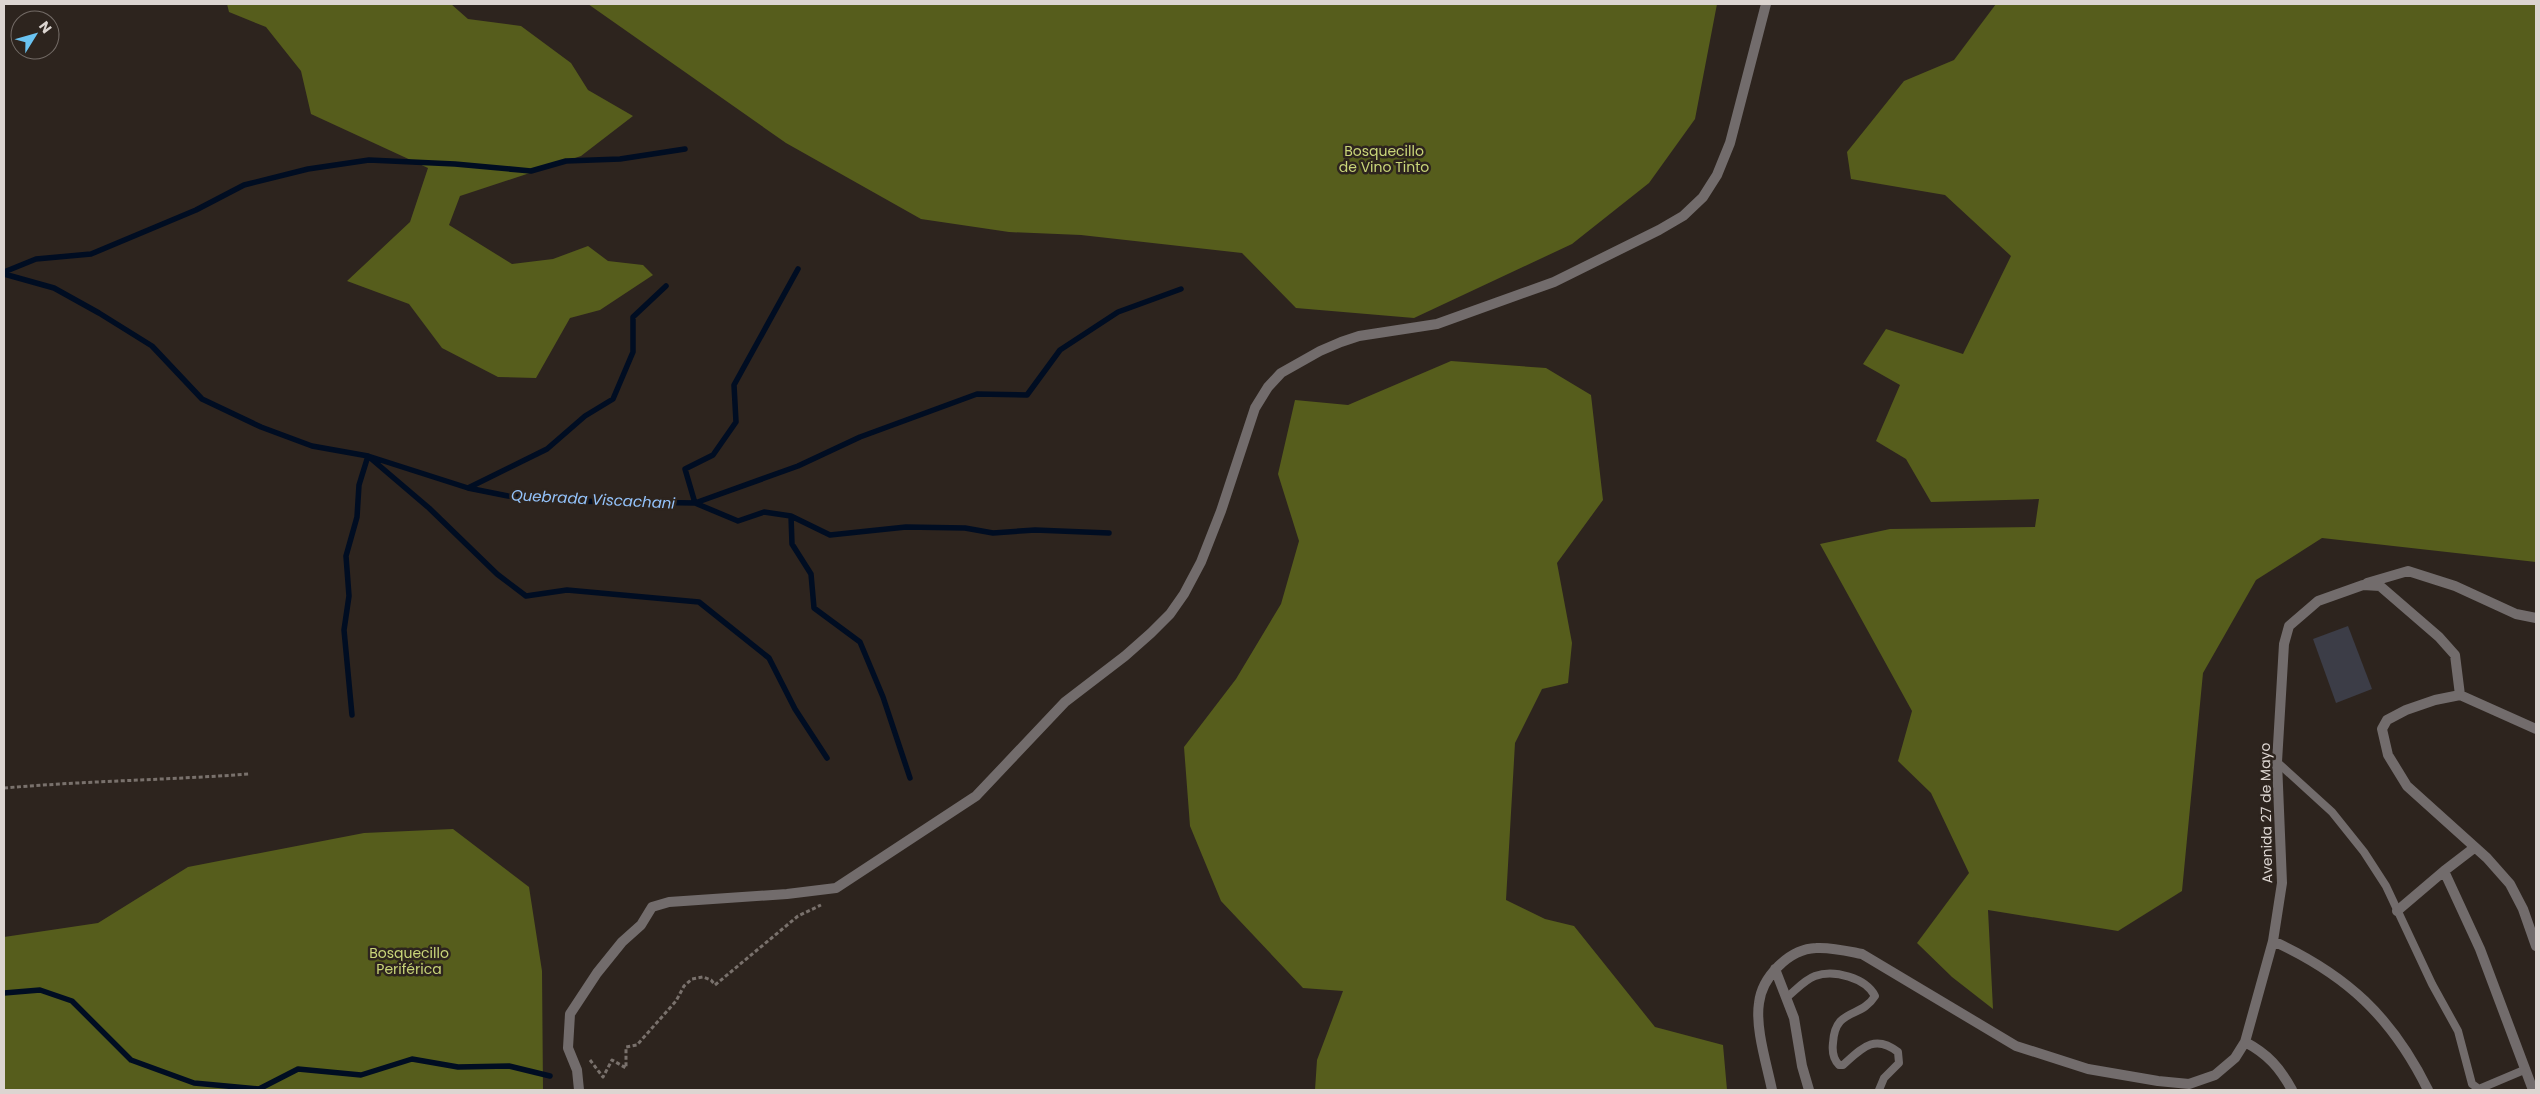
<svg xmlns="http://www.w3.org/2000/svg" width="2540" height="1094" viewBox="0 0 2540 1094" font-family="Poppins,sans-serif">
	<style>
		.forest { fill: #565d1c }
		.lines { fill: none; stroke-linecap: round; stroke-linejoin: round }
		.stream { stroke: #000d22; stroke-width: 5.5 }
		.building { fill: #3c3d47 }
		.path { stroke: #79716c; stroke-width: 3; stroke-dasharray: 4 2.5; stroke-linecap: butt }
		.service { stroke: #726c6c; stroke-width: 8 }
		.minor { stroke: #726c6c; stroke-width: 10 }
		.labels { text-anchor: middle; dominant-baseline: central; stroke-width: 5; stroke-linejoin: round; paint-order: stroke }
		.park-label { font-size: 14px; fill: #c9d579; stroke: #2d241e }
		.street-label { font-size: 14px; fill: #dcd5d1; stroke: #2d241e }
		.water-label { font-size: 15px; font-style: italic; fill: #94c3fb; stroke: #2d241e }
	</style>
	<rect width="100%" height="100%" fill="#2d241e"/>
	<path class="forest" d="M227 4H451L468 19 521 26 571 63 588 90 633 116 581 156 460 196 449 225 512 264 553 259 588 246 608 261 643 265 653 275 600 310 570 318 536 378 498 377 442 348 409 304 347 281 410 222 428 168 311 114 301 71 266 27 229 12Z
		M588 4H1717L1695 119 1649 183 1572 244 1414 318 1296 308 1242 253 1081 235 1009 232 921 219 786 143Z
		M1996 4H2536V562L2322 538 2256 580 2203 673 2182 891 2118 931 1988 910 1993 1009 1952 977 1917 943 1969 873 1931 793 1898 761 1912 711 1820 544 1890 529 2035 527 2039 499 1931 502 1906 459 1876 441 1900 385 1863 364 1886 329 1963 354 2011 256 1945 195 1851 179 1847 152 1904 81 1954 60Z
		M1451 361 1546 368 1591 395 1603 500 1557 563 1572 643 1568 683 1542 689 1515 743 1506 900 1545 919 1574 926 1655 1027 1723 1045 1727 1090H1315L1317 1060 1343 991 1303 988 1221 901 1190 826 1184 747 1236 679 1281 604 1299 541 1278 474 1295 400 1348 405Z
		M453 829 529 887 542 971 543 1090H4V937L98 923 188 867 364 833Z"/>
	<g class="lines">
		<path class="stream" d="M798 269 734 385 736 422 713 455 685 469 695 503 738 521 764 512 791 516 830 535 906 527 965 528 993 533 1035 530 1109 533
			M4 272 36 259 91 254 196 210 244 185 308 169 369 160 455 164 531 171 566 161 620 159 685 149
			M4 274 54 288 99 313 152 346 202 399 261 427 312 446 368 456 468 488 508 496 569 501 695 503 798 466 860 437 977 394 1027 395 1060 350 1118 312 1181 289
			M468 488 547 449 585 416 613 399 633 352V317L666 286
			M791 516 792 544 811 574 814 608 860 642 883 697 910 778
			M352 715 344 630 349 596 346 556 357 517 359 485 368 456 429 508 497 574 526 596 567 590 699 602 769 658 795 709 827 758
			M4 993 40 990 72 1001 131 1060 194 1083 259 1089 298 1069 361 1075 412 1059 458 1067 509 1066 550 1076"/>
	</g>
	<path class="building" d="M2348 626 2372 689 2336 703 2313 639Z"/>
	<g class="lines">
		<path class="path" d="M4 788C85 781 167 780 249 774
			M590 1060 603 1077 612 1060 626 1068V1047L637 1045 676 1001 684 986 692 979 703 977 711 980 715 985 798 916 821 905"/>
		<path class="service" d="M2277 762 2332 812 2364 852 2386 886 2432 984 2458 1031 2472 1084 2479 1089 2524 1070
			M1786 998C1795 991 1804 980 1815 976 1834 969 1866 978 1875 996 1861 1019 1835 1007 1833 1043 1832 1051 1833 1059 1839 1065H1843C1861 1049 1874 1033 1898 1052L1899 1063 1884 1078 1879 1090"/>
		<path class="minor" d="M2367 583 2408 571 2455 586 2516 614 2536 618
			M2536 729 2460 695 2435 700 2406 710 2387 720 2382 729 2388 755 2407 786 2487 858 2510 884 2523 909 2536 946
			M2474 848 2444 871 2480 949 2533 1090
			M2397 911 2444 871
			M2273 941C2347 975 2392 1017 2428 1090
			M1775 969 1794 1018 1802 1066 1809 1090
			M2245 1042C2268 1054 2280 1068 2292 1090
			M579 1090 577 1070 568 1048 570 1014 597 973 622 942 641 925 652 907 669 902 787 894 836 888 976 796 1065 702 1125 656 1151 633 1170 614 1184 594 1201 562 1221 511 1255 408 1268 387 1281 373 1320 351 1341 342 1359 336 1437 324 1554 282 1659 230 1683 216 1703 197 1717 175 1730 143 1766 4
			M1772 1090C1767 1065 1755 1028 1759 1003 1762 977 1789 949 1816 948 1832 947 1847 951 1862 954L2016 1046 2088 1069 2158 1081 2189 1084 2215 1075 2235 1058 2245 1042 2273 941 2282 883 2277 762 2284 644 2289 626 2318 601 2363 585 2380 586 2439 637 2455 655 2460 695"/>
	</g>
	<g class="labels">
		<g class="park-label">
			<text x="1384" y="151">Bosquecillo<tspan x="1384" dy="16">de Vino Tinto</tspan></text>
			<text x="409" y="953">Bosquecillo<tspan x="409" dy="16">Periférica</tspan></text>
		</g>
		<g class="street-label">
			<text transform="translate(2266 813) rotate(-91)">Avenida 27 de Mayo</text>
		</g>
		<g class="water-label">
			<text transform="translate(593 499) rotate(3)">Quebrada Viscachani</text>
		</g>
	</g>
	<rect width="2540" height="1094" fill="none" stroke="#dcd5d1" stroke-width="10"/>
	<g transform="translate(35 35) rotate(53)"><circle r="24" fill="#2d241e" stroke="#736b66"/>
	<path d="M0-4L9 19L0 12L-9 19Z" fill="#6ac3f1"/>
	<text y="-8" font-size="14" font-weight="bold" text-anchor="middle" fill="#dcd5d1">N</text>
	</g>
</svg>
